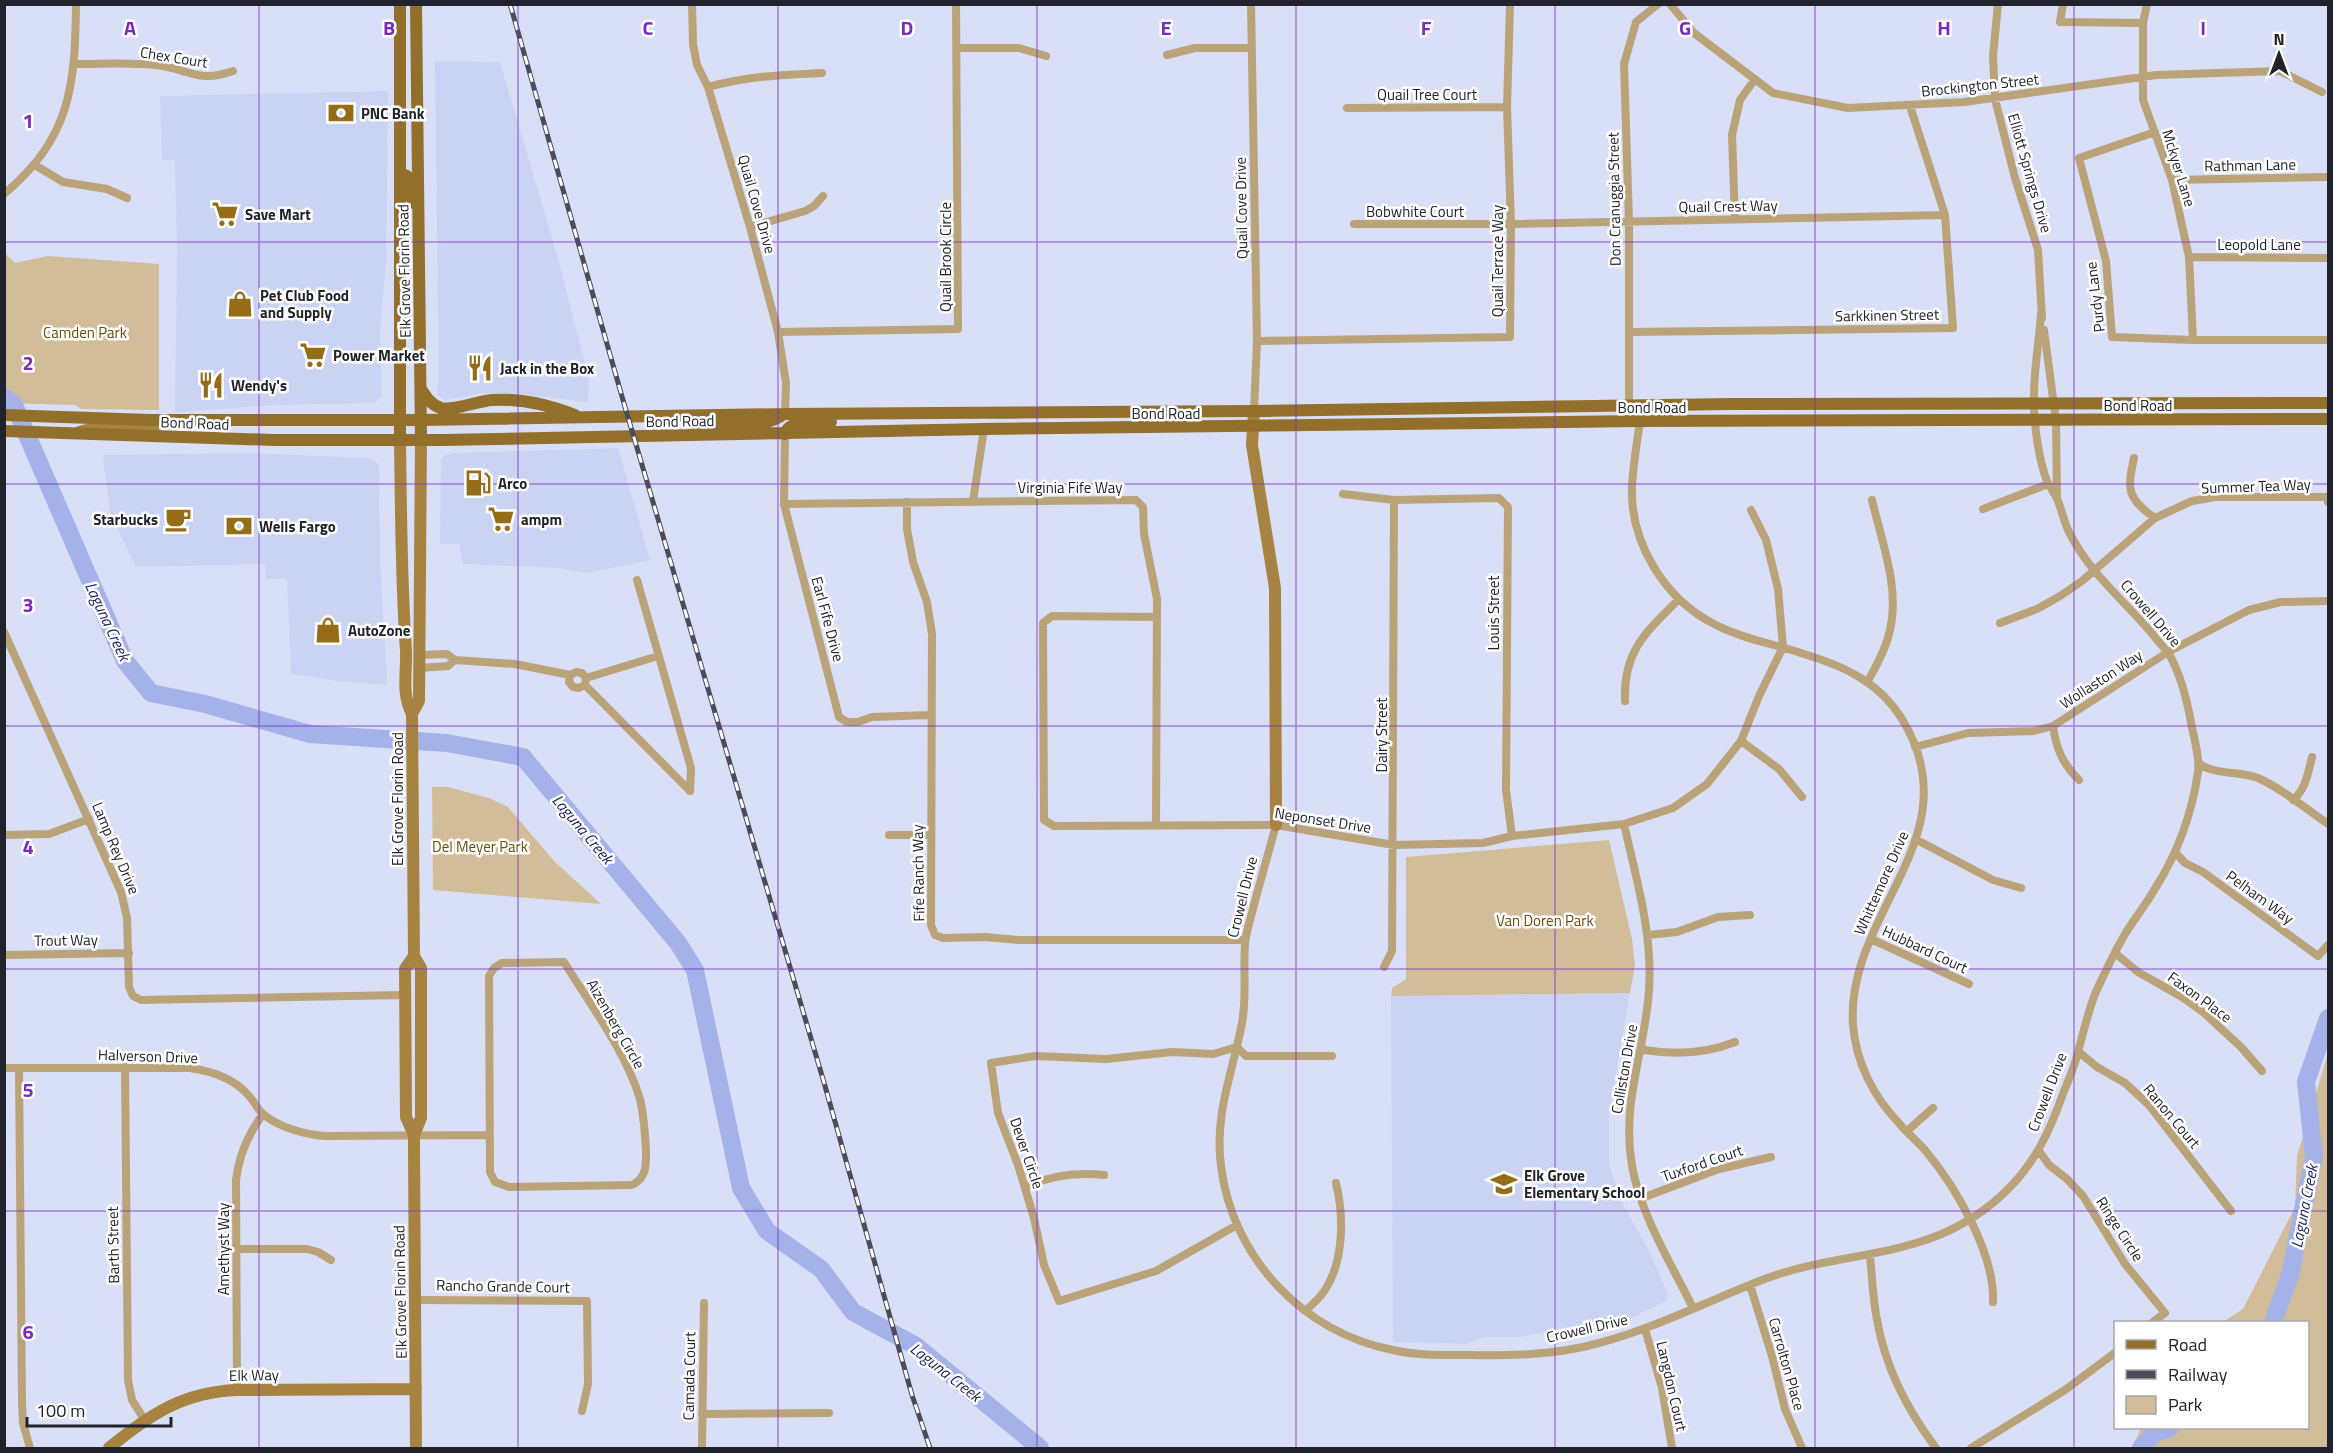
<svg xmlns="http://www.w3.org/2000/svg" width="2333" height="1453" viewBox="0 0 2333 1453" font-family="'Titillium Web',sans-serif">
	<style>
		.built { fill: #cbd3f2 }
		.green { fill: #d1bd9a }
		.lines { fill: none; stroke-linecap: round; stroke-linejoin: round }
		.river { stroke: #a5b2e9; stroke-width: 18 }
		.street { stroke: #baa279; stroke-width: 8 }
		.secondary { stroke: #a78341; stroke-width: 12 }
		.primary { stroke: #926f2b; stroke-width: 12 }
		.rail-casing { stroke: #4a4d59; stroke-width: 5 }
		.rail { stroke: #fff; stroke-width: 3; stroke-dasharray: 9; stroke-linecap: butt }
		.grid { fill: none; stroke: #7b2cbf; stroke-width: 1.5; stroke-opacity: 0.55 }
		.labels { text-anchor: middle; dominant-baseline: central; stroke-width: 5; stroke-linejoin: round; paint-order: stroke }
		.street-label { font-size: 15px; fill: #21232c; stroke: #fff }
		.poi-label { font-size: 15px; font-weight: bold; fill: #21232c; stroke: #fff; text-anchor: start }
		.park-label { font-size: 15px; fill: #6d4e09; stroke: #fff }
		.water-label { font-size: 16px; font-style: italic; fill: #1b205f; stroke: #fff }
		.grid-label { font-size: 20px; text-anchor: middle; font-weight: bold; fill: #7b2cbf; stroke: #fff; stroke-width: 5; stroke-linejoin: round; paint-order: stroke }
	</style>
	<rect width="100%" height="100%" fill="#d9dff7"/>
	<path class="built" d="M435 61 500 62 557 255 589 379 588 402 510 393H481L445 400 437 395 439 375Z
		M388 91 386 263 380 331 382 395 375 403 280 405 175 412 177 249 175 160H162L160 96Z
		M618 448 650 560 588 573 560 568 463 564 459 544H440L441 460 445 455 455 453Z
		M250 453 369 458 376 461 379 466 380 559 387 685 338 681 291 674 287 579H266L265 564 136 567 111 515 103 461 104 455Z
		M1630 993 1609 1114V1165L1622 1203 1649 1251 1668 1294 1666 1301 1623 1322 1571 1326 1522 1337H1485L1466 1344 1393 1342 1391 996Z"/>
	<path class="green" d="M5 253 15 263 48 256 159 264V410L81 409 75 405 5 403Z
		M432 787H448L489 798 508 807 555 862 601 904 433 890Z
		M1609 840 1632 939 1635 965 1630 993 1391 996 1392 988 1406 979V857Z
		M2328 1053V1448H2134V1444L2141 1428H2308V1322H2223L2243 1309 2295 1207 2297 1156Z"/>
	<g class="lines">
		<path class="river" d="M4 397 14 405 125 661 151 693 205 704 310 734 447 743 523 757 678 943 695 970 741 1188 767 1231 821 1269 853 1312 916 1346 1040 1448
			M2273 1322 2290 1275 2314 1156 2306 1082 2328 1018
			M2141 1448 2155 1433 2170 1428"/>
		<path class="street" d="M692 4 693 44 697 65 708 87 750 227 778 332 786 383 785 414
			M1251 4 1257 341 1254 411
			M1670 4 1694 33 1773 93 1848 108 1964 102 2156 75 2280 71 2322 92
			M1998 4 1993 56 1995 99 2015 178 2038 250 2042 318
			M2063 4 2060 22 2143 23
			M2147 4 2143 23V100L2172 180 2189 257 2193 340
			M958 48H1019L1046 56
			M1167 55 1195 48H1252
			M75 64C101 64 129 62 155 65 188 68 197 84 233 71
			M708 87C750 76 779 75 822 73
			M1347 108 1507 107
			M2155 132 2079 158 2106 261 2112 337 2193 340H2328
			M35 165 63 182 107 189 127 198
			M2172 180 2328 177
			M4 194C71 138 75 86 76 4
			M1735 220 1732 135 1740 100 1755 79
			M1354 224H1511L1945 215
			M750 227 805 211 814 206 823 196
			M2189 257 2328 258
			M2044 330 2056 421 2057 497
			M778 332 958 329 956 4
			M1629 332 1953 328 1945 215 1910 106
			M1257 341 1510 337 1511 224 1507 107 1510 4
			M1629 405V222L1624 64 1636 22 1658 4
			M1640 421C1637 443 1633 465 1632 487 1630 543 1665 600 1716 625 1743 639 1775 644 1804 654 1844 666 1879 682 1902 719 1974 836 1845 913 1853 1025 1856 1062 1873 1096 1898 1122 1906 1132 1916 1140 1925 1150 1955 1186 1995 1253 1993 1302
			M785 434 784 504 839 717 847 722H858L872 717 931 715
			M2134 458C2127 489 2127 499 2155 518
			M1343 494 1394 500 1499 498 1508 507 1506 790 1512 836
			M973 501 984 429
			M907 502V529L913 562 927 602 932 634 931 925 935 935 943 938 985 937 1019 940H1245
			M784 504 1136 500 1143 507 1144 534 1157 599 1156 824
			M1983 509 2048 484
			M637 580 691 768 690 791
			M1157 617 1052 616 1043 623 1044 820 1054 826 1276 825 1394 845 1483 843 1512 836 1624 824 1673 808 1707 784 1741 741 1759 696 1783 647 1778 589 1766 540 1751 510
			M2000 623 2037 609 2060 596 2082 581 2155 518 2192 501 2215 497H2327L2328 502
			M4 632 121 892 127 918 129 987 133 996 141 1000 405 995
			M420 655 447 654 455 660 515 664 570 675
			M420 668 448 666 455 660
			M586 678 658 656
			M1868 681C1876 666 1885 651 1889 634 1901 590 1882 543 1872 500
			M585 685 579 688 573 687 569 682 570 675 576 672 582 673 586 678 585 685 690 791
			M1625 701C1623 651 1646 632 1679 599
			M2053 726C2056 749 2063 764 2079 780
			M1741 741 1779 769 1802 797
			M1915 747 1968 733 2034 731 2053 726 2168 652 2249 610 2281 602 2328 601
			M2200 764C2215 775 2239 771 2258 778 2283 789 2306 809 2328 824
			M2293 800C2306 789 2308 773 2312 757
			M1624 824C1636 878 1653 934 1649 990 1645 1052 1621 1102 1632 1166 1641 1216 1671 1263 1693 1308
			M1276 825C1269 850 1262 875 1255 901 1252 915 1246 930 1245 944 1243 971 1247 996 1242 1023 1233 1072 1214 1114 1221 1166 1232 1257 1303 1333 1393 1350 1419 1356 1445 1355 1471 1355 1509 1356 1546 1355 1583 1347 1646 1333 1703 1303 1762 1280 1848 1247 1928 1263 2002 1195 2034 1166 2050 1131 2064 1091 2070 1077 2076 1063 2079 1048 2084 1030 2088 1012 2095 994 2104 974 2114 953 2125 934 2135 918 2147 903 2156 887 2178 852 2192 813 2198 772 2200 760 2195 741 2192 728 2188 704 2181 675 2169 654 2166 650 2157 640 2154 636 2126 602 2089 573 2069 532 2064 522 2062 511 2058 501 2057 498 2048 483 2047 481 2039 461 2034 425 2034 404 2033 374 2039 343 2041 314
			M4 835 49 834 89 819
			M889 835H931
			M1917 840 1993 880 2021 888
			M2175 852 2185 863 2203 872 2318 956 2328 945
			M1648 935 1677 932 1718 917 1750 915
			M1871 939 1969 984
			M2115 953 2138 972 2182 997 2203 1012 2241 1047 2262 1071
			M4 955 129 953
			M564 962C590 1004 626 1052 640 1099 644 1116 645 1133 646 1150 646 1165 647 1178 632 1185L509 1187 495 1182 490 1172 489 976 494 968 502 963Z
			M1384 967 1392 951 1394 500
			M1641 1046 1644 1050C1676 1055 1705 1054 1735 1042
			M2079 1052 2097 1067 2125 1083 2149 1105 2231 1211
			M125 1067 128 1380 132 1400 144 1419
			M4 1068H190C211 1071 235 1079 249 1096 254 1101 258 1110 263 1114 278 1127 306 1135 325 1136L489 1135
			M19 1068 22 1402 23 1423 30 1448
			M1907 1131 1933 1108
			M2039 1151 2049 1165 2067 1179 2083 1196 2125 1264 2165 1313 2153 1322
			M1025 1187C1051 1175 1076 1172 1104 1175
			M1642 1198 1719 1169 1771 1157
			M1237 1225 1156 1271 1059 1301 1044 1265 1034 1218 1018 1165 998 1113 991 1063 1035 1056 1106 1059 1172 1052 1213 1054 1237 1047 1246 1056H1332
			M236 1249H307L318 1252 331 1260
			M1870 1256C1872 1277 1873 1299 1877 1320 1885 1366 1908 1411 1936 1448
			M1750 1285 1772 1356 1785 1409 1802 1448
			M415 1300 587 1301 588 1384 582 1411
			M1305 1311C1312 1305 1320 1298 1325 1290 1344 1261 1344 1216 1336 1183
			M1645 1329 1662 1388 1672 1448
			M237 1390 236 1180C239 1155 248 1134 263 1114
			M702 1414 829 1413
			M702 1448 704 1303
			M1971 1448 2065 1390 2116 1352"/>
		<path class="secondary" d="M1254 411 1252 445 1275 588 1276 825
			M79 432 102 426 159 425 167 420
			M400 439C401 510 401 580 406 651 407 674 401 692 412 714L414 956 421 968V1118L414 1135V1152L416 1448
			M412 714 419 701 421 439
			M414 956 405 969 406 1117 414 1135
			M109 1448C149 1415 183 1392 237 1390L416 1389"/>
		<path class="primary" d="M400 4V439
			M416 4 421 439
			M400 173 407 176 410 181 409 195 418 207
			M421 389C426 397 431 405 441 408 453 411 478 401 492 400 520 398 549 405 575 415
			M4 415 150 420H421L785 414 1254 411 1731 404 2328 403
			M694 430C723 420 758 433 784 414
			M4 431 274 440H444L984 429 1640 421 2328 419
			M785 434C790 418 817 422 831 422"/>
		<g class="rail-casing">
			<path id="rail" d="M510 4 625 407 825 1086 912 1395 930 1448"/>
		</g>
		<use href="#rail" class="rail"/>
	</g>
	<path class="grid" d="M259 4V1448M518 4V1448M778 4V1448M1037 4V1448M1296 4V1448M1555 4V1448M1815 4V1448M2074 4V1448M4 242H2328M4 484H2328M4 726H2328M4 969H2328M4 1211H2328"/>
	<defs>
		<g id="bank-bare" transform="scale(2.07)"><path d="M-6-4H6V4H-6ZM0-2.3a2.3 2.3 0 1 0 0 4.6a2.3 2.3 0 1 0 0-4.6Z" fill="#956d17" stroke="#fff" stroke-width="2.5" paint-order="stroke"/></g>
		<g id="supermarket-bare" transform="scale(2.07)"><path d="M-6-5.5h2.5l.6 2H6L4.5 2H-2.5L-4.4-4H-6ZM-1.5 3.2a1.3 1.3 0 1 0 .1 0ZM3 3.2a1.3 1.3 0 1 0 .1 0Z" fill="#956d17" stroke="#fff" stroke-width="2.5" paint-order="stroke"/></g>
		<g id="shop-bare" transform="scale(2.07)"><path d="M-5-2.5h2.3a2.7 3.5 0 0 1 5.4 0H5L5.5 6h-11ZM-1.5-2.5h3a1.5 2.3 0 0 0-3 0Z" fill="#956d17" stroke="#fff" stroke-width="2.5" paint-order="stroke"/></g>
		<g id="restaurant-bare" transform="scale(2.07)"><path d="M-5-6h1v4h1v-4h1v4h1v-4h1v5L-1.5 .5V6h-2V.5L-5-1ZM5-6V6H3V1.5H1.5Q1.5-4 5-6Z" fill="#956d17" stroke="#fff" stroke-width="2.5" paint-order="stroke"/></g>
		<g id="fuel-bare" transform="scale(2.07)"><path d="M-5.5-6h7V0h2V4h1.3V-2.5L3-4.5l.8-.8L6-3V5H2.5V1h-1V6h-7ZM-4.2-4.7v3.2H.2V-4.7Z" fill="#956d17" stroke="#fff" stroke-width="2.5" paint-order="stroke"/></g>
		<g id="cafe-bare" transform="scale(2.07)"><path d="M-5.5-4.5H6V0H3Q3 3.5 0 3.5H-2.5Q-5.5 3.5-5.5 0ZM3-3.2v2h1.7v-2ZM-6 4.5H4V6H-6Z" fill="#956d17" stroke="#fff" stroke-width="2.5" paint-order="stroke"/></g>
		<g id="school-bare" transform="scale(2.07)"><path d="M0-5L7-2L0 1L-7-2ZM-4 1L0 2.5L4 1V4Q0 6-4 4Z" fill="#956d17" stroke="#fff" stroke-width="2.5" paint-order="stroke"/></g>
	</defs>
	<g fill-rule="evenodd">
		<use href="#bank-bare" x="341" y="113"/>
		<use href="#supermarket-bare" x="225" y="214"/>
		<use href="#shop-bare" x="240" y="304"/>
		<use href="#supermarket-bare" x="313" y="355"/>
		<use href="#restaurant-bare" x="480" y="368"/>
		<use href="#restaurant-bare" x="211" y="385"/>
		<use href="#fuel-bare" x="478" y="483"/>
		<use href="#cafe-bare" x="178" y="519"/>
		<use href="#supermarket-bare" x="501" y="519"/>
		<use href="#bank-bare" x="239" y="526"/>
		<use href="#shop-bare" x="328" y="630"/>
		<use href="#school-bare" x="1504" y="1184"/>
	</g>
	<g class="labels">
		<g class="street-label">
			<text transform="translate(174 57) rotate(9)">Chex Court</text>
			<text transform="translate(1980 85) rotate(-6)">Brockington Street</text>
			<text x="1427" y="94">Quail Tree Court</text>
			<text transform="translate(2250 165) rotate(-1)">Rathman Lane</text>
			<text transform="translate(2179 168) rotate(73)">Mckyer Lane</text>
			<text transform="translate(2030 173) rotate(74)">Elliott Springs Drive</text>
			<text transform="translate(1614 199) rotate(-91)">Don Cranuggia Street</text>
			<text transform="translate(757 204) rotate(74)">Quail Cove Drive</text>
			<text transform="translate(1728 206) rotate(-1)">Quail Crest Way</text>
			<text transform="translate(1241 208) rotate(-91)">Quail Cove Drive</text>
			<text x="1415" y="211">Bobwhite Court</text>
			<text x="2259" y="244">Leopold Lane</text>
			<text transform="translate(945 257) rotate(-90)">Quail Brook Circle</text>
			<text transform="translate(1497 261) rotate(-90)">Quail Terrace Way</text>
			<text transform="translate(404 271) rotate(-91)">Elk Grove Florin Road</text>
			<text transform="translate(2095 297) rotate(-97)">Purdy Lane</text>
			<text transform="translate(1887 315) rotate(-1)">Sarkkinen Street</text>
			<text x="2138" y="405">Bond Road</text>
			<text x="1652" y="407">Bond Road</text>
			<text x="1166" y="413">Bond Road</text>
			<text transform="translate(680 421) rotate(-1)">Bond Road</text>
			<text transform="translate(195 423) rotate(2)">Bond Road</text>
			<text transform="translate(2256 486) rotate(-2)">Summer Tea Way</text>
			<text x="1070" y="487">Virginia Fife Way</text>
			<text transform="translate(1493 613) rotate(-90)">Louis Street</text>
			<text transform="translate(2151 613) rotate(49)">Crowell Drive</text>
			<text transform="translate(828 619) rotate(75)">Earl Fife Drive</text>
			<text transform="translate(2101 679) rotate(-33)">Wollaston Way</text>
			<text transform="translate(1381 735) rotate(-90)">Dairy Street</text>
			<text transform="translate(397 799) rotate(-90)">Elk Grove Florin Road</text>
			<text transform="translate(1323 820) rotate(9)">Neponset Drive</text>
			<text transform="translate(116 848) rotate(67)">Lamp Rey Drive</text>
			<text transform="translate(918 873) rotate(-91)">Fife Ranch Way</text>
			<text transform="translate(1881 883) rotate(-66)">Whittemore Drive</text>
			<text transform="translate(1242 897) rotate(-76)">Crowell Drive</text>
			<text transform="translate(2260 897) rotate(36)">Pelham Way</text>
			<text transform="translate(66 940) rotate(-1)">Trout Way</text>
			<text transform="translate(1925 949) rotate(25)">Hubbard Court</text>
			<text transform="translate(2200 997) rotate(36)">Faxon Place</text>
			<text transform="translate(616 1024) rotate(60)">Aizenberg Circle</text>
			<text transform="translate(148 1056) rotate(2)">Halverson Drive</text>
			<text transform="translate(1624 1069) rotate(-80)">Colliston Drive</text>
			<text transform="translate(2047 1092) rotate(-69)">Crowell Drive</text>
			<text transform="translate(2172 1116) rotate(50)">Ranon Court</text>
			<text transform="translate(1027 1153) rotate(71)">Dever Circle</text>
			<text transform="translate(1702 1163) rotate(-19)">Tuxford Court</text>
			<text transform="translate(2120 1229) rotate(57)">Ringe Circle</text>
			<text transform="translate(113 1245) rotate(-91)">Barth Street</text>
			<text transform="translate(223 1249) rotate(-90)">Amethyst Way</text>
			<text transform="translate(503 1286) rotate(1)">Rancho Grande Court</text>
			<text transform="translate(400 1292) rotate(-91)">Elk Grove Florin Road</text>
			<text transform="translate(1587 1328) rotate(-13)">Crowell Drive</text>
			<text transform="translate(1787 1364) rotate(74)">Carrolton Place</text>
			<text transform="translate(254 1375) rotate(-1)">Elk Way</text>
			<text transform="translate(689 1376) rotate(-89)">Camada Court</text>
			<text transform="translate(1672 1386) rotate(77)">Langdon Court</text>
		</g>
		<g class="poi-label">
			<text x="361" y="113">PNC Bank</text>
			<text x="245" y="214">Save Mart</text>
			<text x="260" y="295">Pet Club Food<tspan x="260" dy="17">and Supply</tspan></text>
			<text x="333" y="355">Power Market</text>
			<text x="500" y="368">Jack in the Box</text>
			<text x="231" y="385">Wendy's</text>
			<text x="498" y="483">Arco</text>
			<text x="158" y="519" text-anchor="end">Starbucks</text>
			<text x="521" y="519">ampm</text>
			<text x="259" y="526">Wells Fargo</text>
			<text x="348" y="630">AutoZone</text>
			<text x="1524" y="1175">Elk Grove<tspan x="1524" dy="17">Elementary School</tspan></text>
		</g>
		<g class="park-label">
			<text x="85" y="332">Camden Park</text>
			<text x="480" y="846">Del Meyer Park</text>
			<text x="1545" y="920">Van Doren Park</text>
		</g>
		<g class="water-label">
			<text transform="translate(108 621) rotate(65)">Laguna Creek</text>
			<text transform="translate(583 829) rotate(50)">Laguna Creek</text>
			<text transform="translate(2304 1206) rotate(-79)">Laguna Creek</text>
			<text transform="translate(946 1372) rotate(38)">Laguna Creek</text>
		</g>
	</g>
	<g class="grid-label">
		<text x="130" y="35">A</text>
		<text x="389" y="35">B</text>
		<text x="648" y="35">C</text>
		<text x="907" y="35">D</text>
		<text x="1166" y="35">E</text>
		<text x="1426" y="35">F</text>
		<text x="1685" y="35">G</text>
		<text x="1944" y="35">H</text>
		<text x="2203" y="35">I</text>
		<text x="28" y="128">1</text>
		<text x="28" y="370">2</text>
		<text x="28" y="612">3</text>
		<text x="28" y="854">4</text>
		<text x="28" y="1097">5</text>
		<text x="28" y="1339">6</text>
	</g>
	<rect width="2333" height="1453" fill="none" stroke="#21232c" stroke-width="12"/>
	<rect x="2114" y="1321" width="195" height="108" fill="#ffffff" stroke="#a6a7ab" stroke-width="1.5"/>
	<rect x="2126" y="1340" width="30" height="9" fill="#926f2b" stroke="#a6a7ab" stroke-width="1.5"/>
	<text x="2168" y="1351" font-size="18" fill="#21232c">Road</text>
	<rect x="2126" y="1370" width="30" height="9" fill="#4a4d59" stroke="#a6a7ab" stroke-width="1.5"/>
	<text x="2168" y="1381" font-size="18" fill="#21232c">Railway</text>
	<rect x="2126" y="1396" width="30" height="18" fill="#d1bd9a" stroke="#a6a7ab" stroke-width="1.5"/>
	<text x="2168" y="1411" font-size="18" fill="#21232c">Park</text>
	<g transform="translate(2279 54)" stroke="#ffffff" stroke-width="4.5" paint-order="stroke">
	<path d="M0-4.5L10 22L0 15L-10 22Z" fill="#21232c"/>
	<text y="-9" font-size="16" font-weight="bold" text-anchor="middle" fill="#21232c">N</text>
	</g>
	<path d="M27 1417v9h144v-9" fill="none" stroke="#21232c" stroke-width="3"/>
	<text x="36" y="1417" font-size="18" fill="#21232c" stroke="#ffffff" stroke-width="4.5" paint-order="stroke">100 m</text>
</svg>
